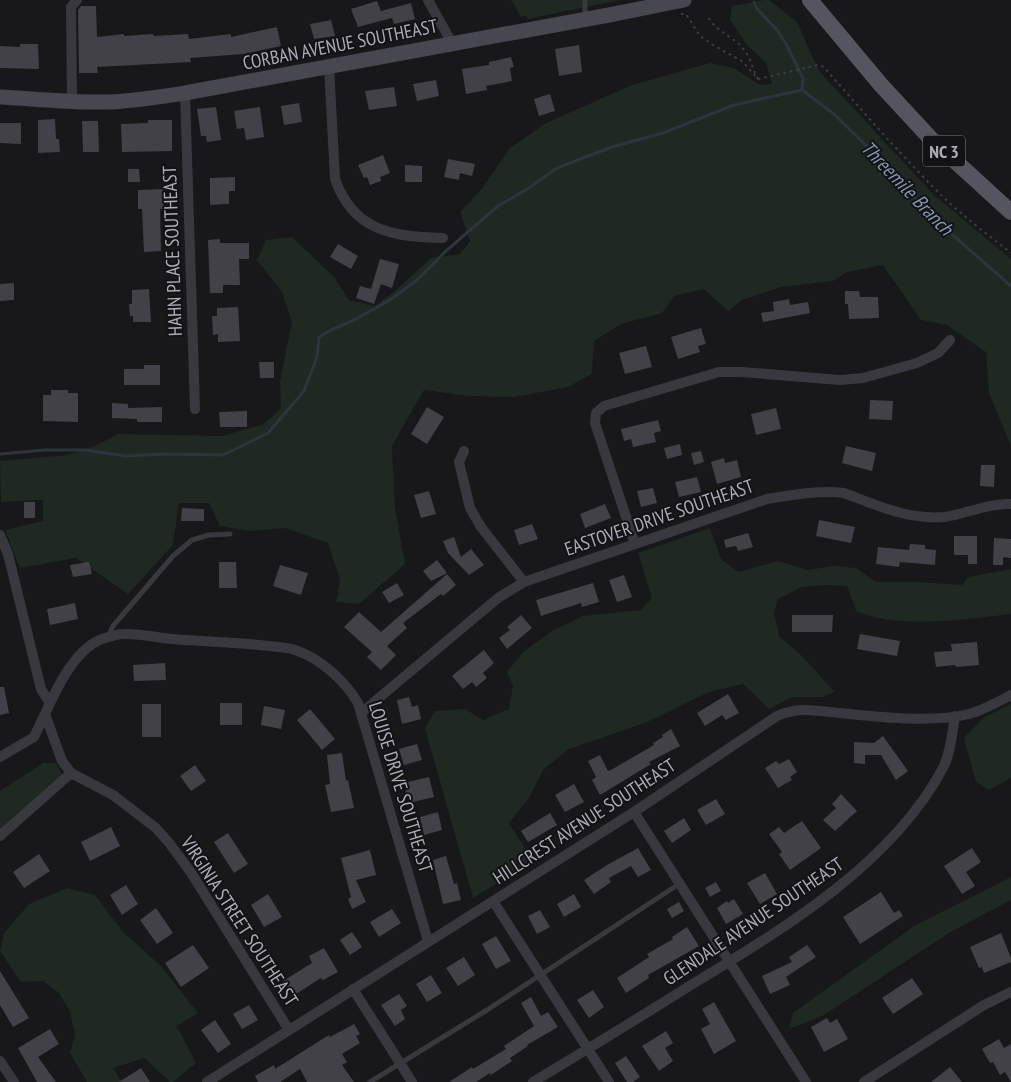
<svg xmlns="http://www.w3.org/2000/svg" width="1011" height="1082" viewBox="0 0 1011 1082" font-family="'PT Sans Narrow',sans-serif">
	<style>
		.green { fill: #1f2821 }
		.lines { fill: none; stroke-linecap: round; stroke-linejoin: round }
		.stream { stroke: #2d343e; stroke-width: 3 }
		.building { fill: #424147 }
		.path { stroke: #3e3f46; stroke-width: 2; stroke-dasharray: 2.5 4; stroke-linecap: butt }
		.lane { stroke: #38393f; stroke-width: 5 }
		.street { stroke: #38393f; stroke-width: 10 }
		.secondary { stroke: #46474f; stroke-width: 15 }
		.primary { stroke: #54555e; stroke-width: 16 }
		.labels { text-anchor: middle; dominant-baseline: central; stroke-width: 4; stroke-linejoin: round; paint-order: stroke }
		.shield { fill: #131215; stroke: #7d7e88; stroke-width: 1 }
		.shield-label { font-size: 18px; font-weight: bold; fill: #aaacb9 }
		.street-label { font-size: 19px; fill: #aaacb9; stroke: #131215 }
		.water-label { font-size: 20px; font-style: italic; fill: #8196b4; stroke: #131215 }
	</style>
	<rect width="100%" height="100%" fill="#18171a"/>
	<path class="green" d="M511 0H620L528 19 526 16 521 17Z
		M764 0H769L797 22 819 71 933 194 1011 259V446L989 393 986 352 947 325 921 320 883 265 847 272 833 281 781 287 742 300 728 311 704 289 674 296 662 313 621 324 594 341 592 374 568 387 514 397 469 396 424 390 392 446 395 507 405 564 359 604 336 602 340 580 328 543 285 528 248 531 220 526 209 503H179L173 545 128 594 76 558 20 568 5 530 43 521V500L1 502 0 461 67 455 95 446 118 434 222 436 264 424 281 408 280 381 292 322 282 292 257 260 266 240 292 237 334 277 349 300 375 306 395 291 431 258 460 254 470 241 460 212 480 191 510 148 546 123 632 85 710 63 734 68 760 85 772 84 766 63 747 45 730 20 732 6Z
		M710 528 721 559 738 572 778 561 807 570 834 566 856 568 876 582H917L962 585 968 577 1011 569V614C965 619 899 630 856 611L847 586 825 585 802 587 778 599 774 613 779 636 800 654 835 692 822 697H792L769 709 743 684 709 692 645 723 569 749 543 770 529 798 509 823 533 861 473 898 425 728 435 711 465 709 483 720 509 709 513 686 507 672 523 652 552 631 583 616 641 610 652 598 638 553Z
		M1011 704V778L989 790 976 782 964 738 983 718Z
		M43 763H56L63 776 0 830V791Z
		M1011 877V900L949 933 824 1015 789 1029 793 1013 914 926Z
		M67 888 95 895 123 932 161 966 198 1013 177 1026 196 1063 173 1082H170L144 1058 113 1068 122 1082H87L70 1053 75 1035 70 1012 59 993 43 981 21 982 0 951 4 933 29 904Z"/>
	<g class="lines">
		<path class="stream" d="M754 2 757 9 778 31 786 44 803 78 802 90
			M802 90 834 114 892 171 931 216 1011 286
			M0 454 45 450H85L126 456 165 454 223 455 268 433 304 391 317 357 319 337 331 330 354 320 390 300 417 280 446 251 498 206 529 188 557 168 612 147 663 133 734 105 802 90"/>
	</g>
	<path class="building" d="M377 1 381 11 411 3 415 19 394 24 392 18 358 27 351 9Z
		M81 6H96L97 37 124 34V36L153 34 154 36 188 34 189 39 231 34V37L277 27 281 46 243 54 190 58 191 62 97 67 98 73H79L78 10Z
		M331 20 335 36 314 39 310 24Z
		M20 44H38L39 69 0 68V46L20 47Z
		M579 45 582 72 559 76 555 49Z
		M511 57 514 67 510 68 512 81 486 86 487 90 466 94 462 69 489 65V62Z
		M436 80 439 96 417 101 413 84Z
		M394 87 397 106 369 110 365 91Z
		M550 94 555 111 539 116 534 99Z
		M299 103 302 122 284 125 281 106Z
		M216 107 221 140 207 142 206 136H201L197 109Z
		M260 107 264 137 246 140 244 128 237 129 234 111Z
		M55 119 56 139H59L60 152 38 153V120Z
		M148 120H172V151L122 152 121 124 148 123Z
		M82 121H98L99 152H83Z
		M0 123H21V144L0 143Z
		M383 155 390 173 380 177 381 181 370 185 367 177 364 178 358 165Z
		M448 159 475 164 472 176 460 173 459 180 444 177Z
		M405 165 422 166V182H405Z
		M128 169H139L140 182H128Z
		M235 177V191H229V204L210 205V178Z
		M163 189 164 209H160L161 251 144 252 142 209H138V190Z
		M220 239V243H249V259H239L240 285H223V293H210L208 240Z
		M338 244 358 256 351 269 330 257Z
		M380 259 399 264 392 288 381 284 374 304 356 298 360 286 371 289Z
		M14 283V300L0 301V284Z
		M149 289 151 322H133V316H130L129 304H132V290Z
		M845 291H859L860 297H878L879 318 849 319 848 304H845Z
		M789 299 790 305 808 302 810 313 763 322 761 313 774 311 773 302Z
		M238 307 240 341 218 342V334L213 335 212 316H217V308Z
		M701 328 706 344 698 346 700 352 678 359 671 337Z
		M646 346 652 367 625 374 619 353Z
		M259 362H274V378H260Z
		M144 365H160V385H124V369H144Z
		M51 390H68V393H78V422L43 421V395H51Z
		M870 400 893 401 892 420 869 419Z
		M112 403 128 404V408L162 407V422H137V419L112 418Z
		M427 407 444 417 427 444 411 434Z
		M776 408 781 429 756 435 751 414Z
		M247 411V427H220L219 412Z
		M658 420 661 431 654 433 656 442 633 447 631 439 624 441 621 429Z
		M680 444 682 455 667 459 664 448Z
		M846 446 876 453 872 471 842 463Z
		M701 451 704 462 694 465 691 453Z
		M724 458 725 463 737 460 741 477 717 484 711 462Z
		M981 465H995L994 487 980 486Z
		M697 477 701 492 679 497 675 482Z
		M653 488 657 503 641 507 637 491Z
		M429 491 436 514 421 518 414 495Z
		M24 502H35V518H24Z
		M605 504 611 518 585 528 580 514Z
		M182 508 204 509V521H181Z
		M819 520 855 527 851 543 816 536Z
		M532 524 538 539 519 545 514 530Z
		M748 533 753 547 738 551 736 546 726 548 724 540Z
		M954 536H977V564H968V555H954Z
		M454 537 461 557 471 549 484 565 469 575 448 553 443 541Z
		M994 538 1011 539V558L1003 557V565H993Z
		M910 544 925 545V549L936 550 935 565 900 562 899 567 876 564 878 547 909 550Z
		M437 560 447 573 431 581 423 571Z
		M89 562 92 574 73 577 70 565Z
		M219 562H236L237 588H219Z
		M280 565 308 573 301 595 273 586Z
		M447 574 456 585 443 596 441 594 403 623 407 628 387 646 396 655 381 670 367 657 372 652 344 627 359 612 381 632Z
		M624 575 632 597 617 602 609 580Z
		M397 583 404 595 389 603 382 592Z
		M593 583 599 602 582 607 581 603 541 616 536 600Z
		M75 603 78 619 50 625 47 609Z
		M521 615 532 628 507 649 499 638 510 630 507 627Z
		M792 615H833L832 632H792Z
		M860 634 900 641 897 656 857 649Z
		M977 642 979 665 956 667 955 665 936 667 934 652 952 651 951 644Z
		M484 650 494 663 483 673 487 678 476 687 472 682 463 689 452 676Z
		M165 663 166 680 134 681 133 665Z
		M0 687H4L9 713 0 715Z
		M728 694 739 713 726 720 722 715 705 726 697 713Z
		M409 697 412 707 418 705 421 719 402 724 397 700Z
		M220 703H242V725H220Z
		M142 704H161V737H142Z
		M264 706 285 710 281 729 261 725Z
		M310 709 335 739 322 750 297 720Z
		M671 729 680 746 649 762 651 764 600 795 592 780 596 777 588 761 600 755 608 771 611 770 654 745 653 743 663 737 662 735Z
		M883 736 908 771 896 780 881 755H865V764L854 763V742L874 743Z
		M417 744 422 760 404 765 399 749Z
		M342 753 346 781 348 780 354 808 331 812 325 785 330 784 327 755Z
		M789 759 797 772 790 777 792 780 778 788 765 768 776 761 779 764Z
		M195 765 206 781 191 791 180 776Z
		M429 777 434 797 409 803 404 783Z
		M574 784 584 802 565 812 555 795Z
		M841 794 857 811 835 831 823 820 836 808 832 804Z
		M716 799 725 814 706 825 697 810Z
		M438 812 442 830 424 835 420 817Z
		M550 813 557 825 528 842 521 831Z
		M684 818 691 830 672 843 664 831Z
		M802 821 821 848 790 870 779 854 782 852 769 834 779 827 784 833Z
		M111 827 120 846 90 861 81 842Z
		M228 833 248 864 234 873 214 842Z
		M638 848 651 870 638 877 631 866 609 878 611 882 594 894 584 880 607 865Z
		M972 848 981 862 966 872 975 886 962 894 944 866Z
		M370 850 376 875 356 880 366 902 352 909 348 899 351 897 341 858Z
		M39 854 50 871 24 888 13 872Z
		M446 856 454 884 457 883 461 900 443 904 433 860Z
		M765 873 777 894 760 904 747 883Z
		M716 882 721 891 710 897 705 888Z
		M126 885 138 904 122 915 110 895Z
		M881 892 894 913 899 910 903 916 860 944 843 917Z
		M268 894 282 917 264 927 251 905Z
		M574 894 581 907 564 917 557 904Z
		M734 899 743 914 726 924 717 908 727 901 728 903Z
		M679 902 684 911 672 918 667 909Z
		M156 908 173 933 157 944 140 920Z
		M392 909 401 923 379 937 370 922Z
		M540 910 550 927 537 934 528 916Z
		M687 927 699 946 648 975 649 978 626 993 617 978 649 957 647 954 673 939 672 937Z
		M352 932 362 947 350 955 340 940Z
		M1001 933 1011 958V962L984 973 982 967 979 968 970 947Z
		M496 936 511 961 496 969 482 944Z
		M193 945 209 968 181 987 165 963Z
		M807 945 816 957 786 977 790 985 770 994 762 976 792 962 789 957Z
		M324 948 338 972 323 980 321 978 293 996 283 981 312 963 309 956Z
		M464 957 475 975 458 986 446 968Z
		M0 971 29 1018 13 1027 0 1005Z
		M431 975 442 993 427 1002 416 984Z
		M912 978 923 994 893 1014 882 998Z
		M593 990 604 1007 589 1018 577 1000Z
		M399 994 407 1006 401 1010 405 1019 395 1026 381 1005Z
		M531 997 541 1016 548 1012 558 1027 527 1045 528 1046 510 1058 512 1061 491 1075 490 1073 476 1082H449L472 1067 473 1069 506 1049 504 1046 534 1026 521 1003Z
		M714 1002 736 1041 714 1054 701 1029 710 1024 702 1009Z
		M249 1005 258 1020 242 1029 233 1014Z
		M827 1018 830 1023 837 1019 848 1039 824 1052 811 1027Z
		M215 1020 231 1044 218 1053 201 1030Z
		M354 1024 360 1034 356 1036 360 1043 342 1054 347 1062 342 1065 354 1082H307L300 1069 280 1082H258L255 1076 274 1065 275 1069 329 1035 330 1037Z
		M50 1029 59 1044 38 1057 56 1082H37L18 1048Z
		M666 1031 673 1043 665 1048 673 1061 659 1071 642 1046Z
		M999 1039 1004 1048 1011 1044V1082L1005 1072 1000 1075 993 1062 990 1063 982 1049Z
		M626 1056 640 1077 633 1082H627L615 1063Z
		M950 1067 962 1082H931Z
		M141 1068 150 1082H119Z"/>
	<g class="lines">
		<path class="path" d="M681 14H686L700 36 713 45 742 61 758 79C752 68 750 56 742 47 729 34 718 33 707 16
			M758 79 818 65 824 67C862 111 901 155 943 197 964 217 988 235 1011 253"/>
		<path class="lane" d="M585 17V0
			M108 637 113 626 173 556 192 540 209 535 230 534
			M370 1082 487 1010 679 884"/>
		<path class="street" d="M428 0 452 43
			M329 66 335 179C353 231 393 237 443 238
			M185 93 195 409
			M72 101 71 7 77 0
			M464 451 459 462 470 508 481 527 524 582
			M0 535 8 554 41 689 50 703
			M635 544 595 423 596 413 604 406 719 372H742L840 380 863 378 917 363 938 353 950 340
			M361 713 498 598 524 582 767 499C792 495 819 490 844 493 876 505 908 520 944 517 967 514 987 503 1011 504
			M0 757 34 737 45 714
			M634 812 806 1082
			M0 836 71 773
			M493 901 609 1082
			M353 989 412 1082
			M289 1030 192 874 170 844 156 828 113 795 71 773 62 761 45 714C56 689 75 649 102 639 108 637 117 634 124 634 140 633 157 638 173 639 205 642 237 642 269 646 277 647 287 647 295 650 320 658 345 681 358 703L428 941
			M0 1061 14 1082
			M207 1082 634 812 777 716C800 706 816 711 840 713 878 717 933 723 969 714 984 710 998 702 1011 695
			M533 1082C586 1050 639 1018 691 985 783 929 891 865 943 768 951 752 952 733 955 716
			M864 1082 984 1005 1011 992"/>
		<path class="secondary" d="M0 97C36 99 72 103 108 102 134 101 159 97 185 93L609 15 684 0"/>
		<path class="primary" d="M810 0 881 85 932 140 1011 212"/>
	</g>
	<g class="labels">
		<rect class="shield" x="923" y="135.5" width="42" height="31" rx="4"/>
		<g class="shield-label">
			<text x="944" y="151">NC 3</text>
		</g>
		<g class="street-label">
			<text transform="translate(340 44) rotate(-11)">CORBAN AVENUE SOUTHEAST</text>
			<text transform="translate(172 251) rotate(-92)">HAHN PLACE SOUTHEAST</text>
			<text transform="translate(659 517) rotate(-19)">EASTOVER DRIVE SOUTHEAST</text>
			<text transform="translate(401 787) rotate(73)">LOUISE DRIVE SOUTHEAST</text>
			<text transform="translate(584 821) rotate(-33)">HILLCREST AVENUE SOUTHEAST</text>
			<text transform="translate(240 921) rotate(57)">VIRGINIA STREET SOUTHEAST</text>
			<text transform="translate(753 921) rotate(-34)">GLENDALE AVENUE SOUTHEAST</text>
		</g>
		<g class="water-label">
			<text transform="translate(907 188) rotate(46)">Threemile Branch</text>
		</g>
	</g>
</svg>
